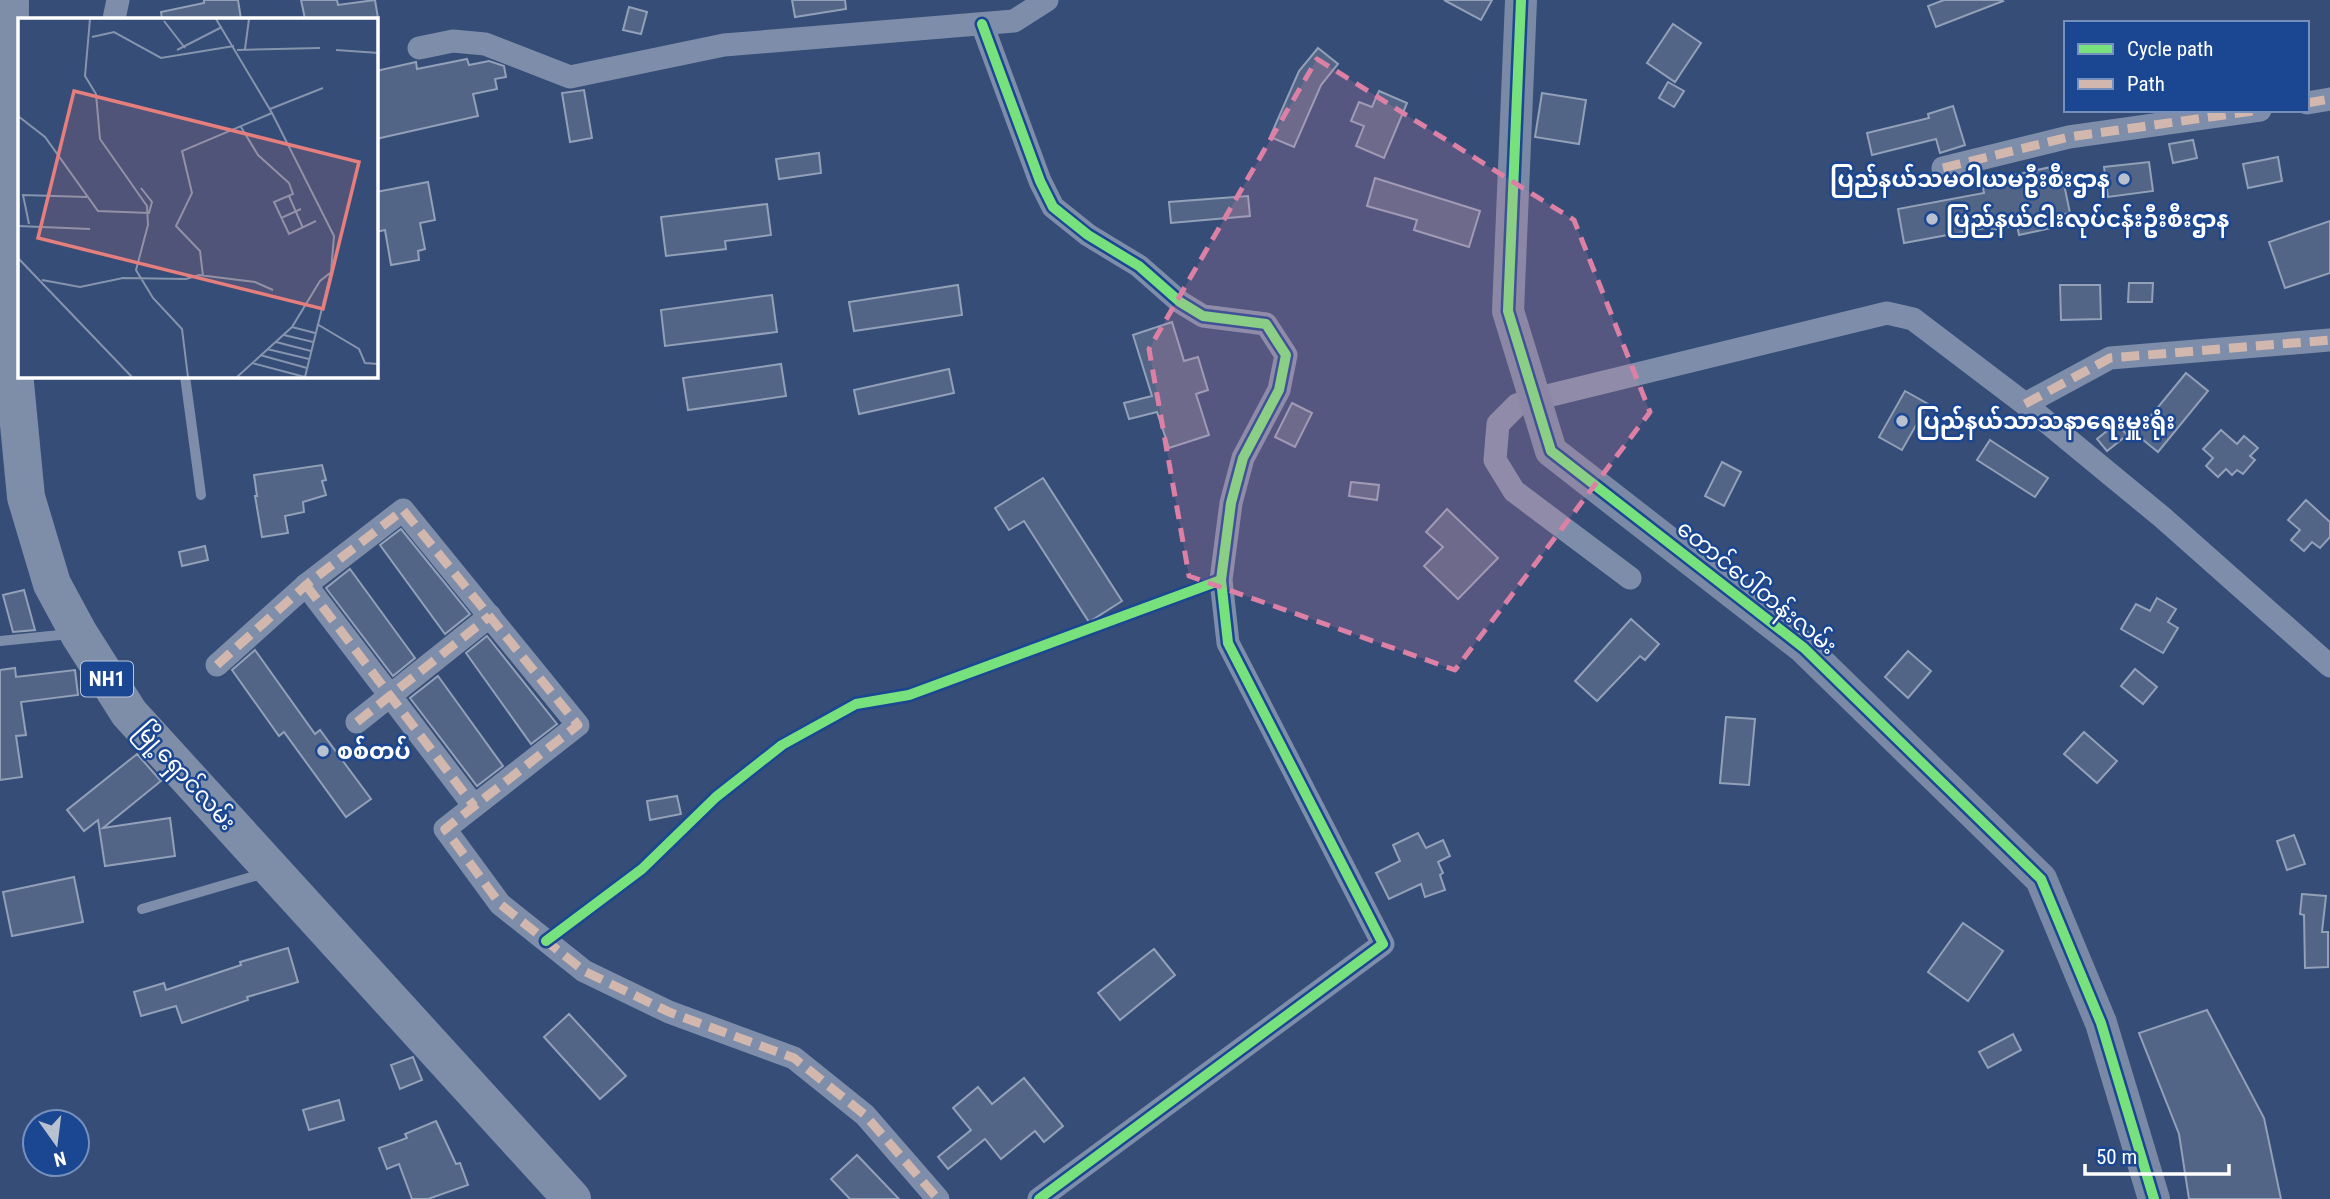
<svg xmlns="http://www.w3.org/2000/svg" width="2330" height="1199" font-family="'Roboto Condensed','Noto Sans Myanmar',sans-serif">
<rect width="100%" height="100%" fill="#354d77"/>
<g fill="#526586" stroke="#92a0b8" stroke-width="2">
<polygon points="204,0 238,0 241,19 162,19 161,12 204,3"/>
<polygon points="301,0 337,0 338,5 375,0 378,18 305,19"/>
<polygon points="792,0 845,0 846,9 795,17"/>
<polygon points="1444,0 1492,0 1481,20"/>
<polygon points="1944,0 2002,0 2003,1 1936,27 1928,6"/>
<polygon points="629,7 647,12 641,34 623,30"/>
<polygon points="1673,24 1701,43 1675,82 1647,63"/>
<polygon points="1318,48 1338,64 1321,85 1294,147 1270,137 1299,71"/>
<polygon points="467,59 469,65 489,61 504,66 506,77 495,79 497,89 473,94 478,116 376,139 376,71 416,62 417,69"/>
<polygon points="1668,82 1684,91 1674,107 1659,98"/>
<polygon points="584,90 592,138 570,142 562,93"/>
<polygon points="1379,91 1407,103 1384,158 1356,146 1364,126 1351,121 1359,102 1372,107"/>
<polygon points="1542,93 1586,100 1579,144 1535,137"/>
<polygon points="1953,106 1965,145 1940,153 1936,139 1872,155 1867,133 1929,118 1928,114"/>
<polygon points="2193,140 2197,158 2173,163 2169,144"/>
<polygon points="819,153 821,173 779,179 776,159"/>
<polygon points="2278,157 2282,181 2248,188 2243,164"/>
<polygon points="2149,162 2153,191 2108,197 2104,167"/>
<polygon points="2060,165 2070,213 2049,218 2051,228 2019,235 2017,225 1992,230 1991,227 1904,243 1898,209 1984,193 1982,182"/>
<polygon points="1375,178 1480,211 1469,247 1414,230 1417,220 1367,206"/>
<polygon points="428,182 435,220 420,223 425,249 418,251 419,260 391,265 385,230 376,232 376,192"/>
<polygon points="1248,196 1250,216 1171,223 1169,202"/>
<polygon points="767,204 771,235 725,241 726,249 666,256 661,217"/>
<polygon points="2330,221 2330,273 2285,288 2269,242"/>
<polygon points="2129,283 2153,283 2152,302 2128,302"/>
<polygon points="958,285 962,315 854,331 849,302"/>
<polygon points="2060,285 2100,285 2101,319 2061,320"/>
<polygon points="772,295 777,332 665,346 661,310"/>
<polygon points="1172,322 1184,361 1198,357 1208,390 1196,394 1209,435 1169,448 1157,412 1129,419 1124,403 1152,396 1133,335"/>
<polygon points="781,364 786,396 688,410 683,378"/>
<polygon points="949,369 954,393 859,414 854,390"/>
<polygon points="2186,373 2208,391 2158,452 2136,434"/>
<polygon points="1905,391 1928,404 1902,450 1879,437"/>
<polygon points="1292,403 1312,413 1295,447 1275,437"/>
<polygon points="2117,423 2127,435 2107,451 2097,439"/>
<polygon points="2221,430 2237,444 2244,436 2258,448 2250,456 2255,460 2243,474 2237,470 2232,475 2226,469 2218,477 2206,466 2213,458 2203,449"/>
<polygon points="1990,440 2048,478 2035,497 1977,460"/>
<polygon points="1722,462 1741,472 1724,506 1705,496"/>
<polygon points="322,465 326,480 322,481 326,495 303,502 304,512 285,516 288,533 262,537 255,496 257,496 254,475"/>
<polygon points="1043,478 1122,601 1089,622 1024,521 1009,530 995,508"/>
<polygon points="1351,482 1379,485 1377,500 1349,496"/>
<polygon points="2306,500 2330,522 2330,537 2320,548 2312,542 2304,551 2291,540 2300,530 2288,520"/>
<polygon points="1447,509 1498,558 1458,599 1424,566 1443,547 1426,532"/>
<polygon points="401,529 470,614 445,634 380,545"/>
<polygon points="205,546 208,560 182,566 179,552"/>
<polygon points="350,569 415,658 393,676 326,588"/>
<polygon points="24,590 35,630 13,632 3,595"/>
<polygon points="2157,598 2176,609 2168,622 2178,628 2163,653 2121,629 2136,604 2150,611"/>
<polygon points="1631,619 1659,644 1645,660 1640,656 1597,701 1575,681"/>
<polygon points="487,636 557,724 531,744 466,653"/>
<polygon points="255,650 315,734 320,730 371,799 346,817 284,732 279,736 232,670"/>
<polygon points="1908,651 1931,671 1908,698 1885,677"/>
<polygon points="15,668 16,677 75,670 78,695 21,702 26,735 16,736 22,777 0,780 0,670"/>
<polygon points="2135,669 2157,687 2143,704 2121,686"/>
<polygon points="438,676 503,766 477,786 410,698"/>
<polygon points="1726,717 1755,719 1749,785 1720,783"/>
<polygon points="2084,732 2117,761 2097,783 2064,754"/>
<polygon points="137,754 161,781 103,828 170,818 175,856 105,866 98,820 84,831 67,810"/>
<polygon points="677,796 681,814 650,820 647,801"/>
<polygon points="1418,833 1426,848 1443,840 1450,856 1438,862 1443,873 1440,875 1445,890 1425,897 1421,884 1389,899 1376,873 1400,861 1393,845"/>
<polygon points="2294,835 2305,864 2287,870 2277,841"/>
<polygon points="74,877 83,922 12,936 3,892"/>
<polygon points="2302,894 2326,896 2322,932 2328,932 2328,967 2305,968 2304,915 2300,914"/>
<polygon points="1963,923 2003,951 1968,1001 1928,972"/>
<polygon points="288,948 298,982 247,997 248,1000 182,1023 176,1006 141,1016 134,992 164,983 166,990 241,965 240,962"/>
<polygon points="1154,949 1175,975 1120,1020 1098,993"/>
<polygon points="2207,1010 2264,1118 2281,1199 2189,1199 2179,1134 2139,1033"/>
<polygon points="569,1014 626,1076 600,1099 544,1037"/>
<polygon points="2013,1034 2021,1050 1988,1068 1979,1052"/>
<polygon points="413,1057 422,1080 400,1089 391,1065"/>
<polygon points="1024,1078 1063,1126 1044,1142 1035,1131 1001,1159 985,1139 948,1169 938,1157 971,1130 953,1108 978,1087 992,1104"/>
<polygon points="339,1100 344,1120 309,1130 303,1110"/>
<polygon points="436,1121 456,1164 460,1163 468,1185 428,1199 412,1199 399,1164 387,1169 379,1148 407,1138 405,1134"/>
<polygon points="857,1155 899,1199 850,1199 831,1179"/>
</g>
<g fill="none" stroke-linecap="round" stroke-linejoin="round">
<g stroke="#7e8eaa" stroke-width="10">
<polyline points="185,376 201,495"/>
<polyline points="0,641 70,634"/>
<polyline points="142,909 265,873"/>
</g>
<g stroke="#7e8eaa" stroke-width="23">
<polyline points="114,19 118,0"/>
<polyline points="982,24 1040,181 1053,207 1088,235 1139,266 1180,302 1203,316 1266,324 1286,355 1279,390 1243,458 1231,503 1221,580 1228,643 1383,944 1039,1199"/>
<polyline points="419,48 453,41 485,44 570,77 724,45 1014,21 1047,0"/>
<polyline points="2307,103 2330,99"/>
<polyline points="1943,168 2069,137 2260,110"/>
<polyline points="2025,404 2110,358 2330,340"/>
<polyline points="1630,578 1514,491 1495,460 1498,424 1517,405 1535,399 1887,313 1913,319 2025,404 2162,517 2330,666"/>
<polyline points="306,585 474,806"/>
<polyline points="217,665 306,585 403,510 578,725 445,829 500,904 584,971 669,1012 794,1058 865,1115 938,1199"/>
<polyline points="357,722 490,616"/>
</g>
<polyline stroke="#7989a6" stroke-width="32" points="1521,0 1508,311 1551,451 1804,648 2041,879 2101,1023 2154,1199"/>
<polyline stroke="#7e8ea9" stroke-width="38" points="10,0 7,300 26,497 52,584 79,634 129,713 572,1199"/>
<g stroke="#d1b7ad" stroke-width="9" stroke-dasharray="18 9" stroke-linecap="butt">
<polyline points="2307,103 2330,99"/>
<polyline points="1943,168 2069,137 2260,110"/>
<polyline points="2025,404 2110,358 2330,340"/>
<polyline points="306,585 474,806"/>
<polyline points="217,665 306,585 403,510 578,725 445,829 500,904 584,971 669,1012 794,1058 865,1115 938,1199"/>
<polyline points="357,722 490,616"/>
</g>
<g stroke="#1a4692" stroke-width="15">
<g id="cycleway">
<polyline points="1521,0 1508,311 1551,451 1804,648 2041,879 2101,1023 2154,1199"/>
<polyline points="982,24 1040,181 1053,207 1088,235 1139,266 1180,302 1203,316 1266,324 1286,355 1279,390 1243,458 1231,503 1221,580 1228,643 1383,944 1039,1199"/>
<polyline points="546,941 642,869 716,797 782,745 856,704 909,695 1221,580"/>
</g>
</g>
<use href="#cycleway" stroke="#77e17e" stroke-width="10"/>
</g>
<path fill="#dd80a5" fill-opacity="0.2" stroke="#dd80a5" stroke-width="5" stroke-dasharray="14 9" stroke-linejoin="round" d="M 1317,59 L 1574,220 L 1650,412 L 1455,670 L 1189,576 L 1149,349 Z"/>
<g fill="#b8c1cf" stroke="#1a4692" stroke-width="2.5">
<circle cx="2124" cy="179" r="7"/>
<circle cx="1932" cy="219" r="7"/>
<circle cx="1902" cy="421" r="7"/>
<circle cx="323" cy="751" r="7"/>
</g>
<g text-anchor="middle" stroke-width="5" stroke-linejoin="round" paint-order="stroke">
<rect fill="#1a4692" stroke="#bac8de" stroke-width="2" x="81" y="661.5" width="52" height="35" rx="5"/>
<g font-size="21" font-weight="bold" fill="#fff">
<text x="107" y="686">NH1</text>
</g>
<g font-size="23" font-weight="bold" fill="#fff" stroke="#1a4692" text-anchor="start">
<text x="2110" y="187" text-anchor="end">ပြည်နယ်သမဝါယမဦးစီးဌာန</text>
<text x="1946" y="227">ပြည်နယ်ငါးလုပ်ငန်းဦးစီးဌာန</text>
<text x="1916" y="429">ပြည်နယ်သာသနာရေးမှူးရုံး</text>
<text x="337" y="759">စစ်တပ်</text>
</g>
<g font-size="23" fill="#fff" stroke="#1a4692">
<text transform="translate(1757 587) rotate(39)" y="8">တောင်ပေါ်တန်းလမ်း</text>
<text transform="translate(186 776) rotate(48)" y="8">မြို့ရှောင်လမ်း</text>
</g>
</g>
<g transform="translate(18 18)">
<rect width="360" height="360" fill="#354d77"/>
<path fill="none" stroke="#8694ad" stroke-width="2" d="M 72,1 L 67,58 L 78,76 L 82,121 L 129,188 L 130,207 L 118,252 L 135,280 L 164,311 L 170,359M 198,1 L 254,95 L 316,218 L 313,254 L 287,359M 146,3 L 167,30M 74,19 L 96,14 L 143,40 L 216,28M 227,31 L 231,1M 159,32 L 204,9M 219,32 L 302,30M 318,32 L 361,35M 252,91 L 305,70M 0,98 L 27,119 L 80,193 L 131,195 L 134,184 L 123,170M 223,109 L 240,137 L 271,165 L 275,176 L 256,184 L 271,216 L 298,203M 271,178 L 285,210M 263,200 L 283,191M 11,206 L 5,177 L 69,179M 0,208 L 72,211M 0,240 L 114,359M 185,258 L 182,233 L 158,208 L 174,175 L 164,133 L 254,95M 24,262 L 62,269 L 105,260 L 168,261 L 181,257 L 237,264 L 255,272M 299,306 L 341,331 L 347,345 L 361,346M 274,309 L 297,315M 266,317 L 295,324M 258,324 L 293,333M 249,331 L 291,341M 242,337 L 289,350M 234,345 L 287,359M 219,359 L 274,309 L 302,263 L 312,255"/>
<path fill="#e67e7e" fill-opacity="0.15" stroke="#e67e7e" stroke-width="3.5" d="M 56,73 L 341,144 L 305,291 L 20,220 Z"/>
<rect width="360" height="360" fill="none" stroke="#fff" stroke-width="3.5"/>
</g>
<rect x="2064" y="21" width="245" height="91" fill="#1a4692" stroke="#7690be" stroke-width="2"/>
<rect x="2078" y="44" width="35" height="10" fill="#77e17e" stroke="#7690be" stroke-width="2"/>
<text x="2127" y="56" font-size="21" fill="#ffffff">Cycle path</text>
<rect x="2078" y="79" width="35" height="10" fill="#d1b7ad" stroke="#7690be" stroke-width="2"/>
<text x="2127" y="91" font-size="21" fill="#ffffff">Path</text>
<g transform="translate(56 1143) rotate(166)"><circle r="33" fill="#1a4692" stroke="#7690be" stroke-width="2"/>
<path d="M0-5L12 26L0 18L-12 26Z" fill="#b8c1cf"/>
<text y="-10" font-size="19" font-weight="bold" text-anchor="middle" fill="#ffffff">N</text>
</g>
<path d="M2085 1164v10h144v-10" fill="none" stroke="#ffffff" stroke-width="3.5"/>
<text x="2096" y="1164" font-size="21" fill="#ffffff" stroke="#1a4692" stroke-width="5" paint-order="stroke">50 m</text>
</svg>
